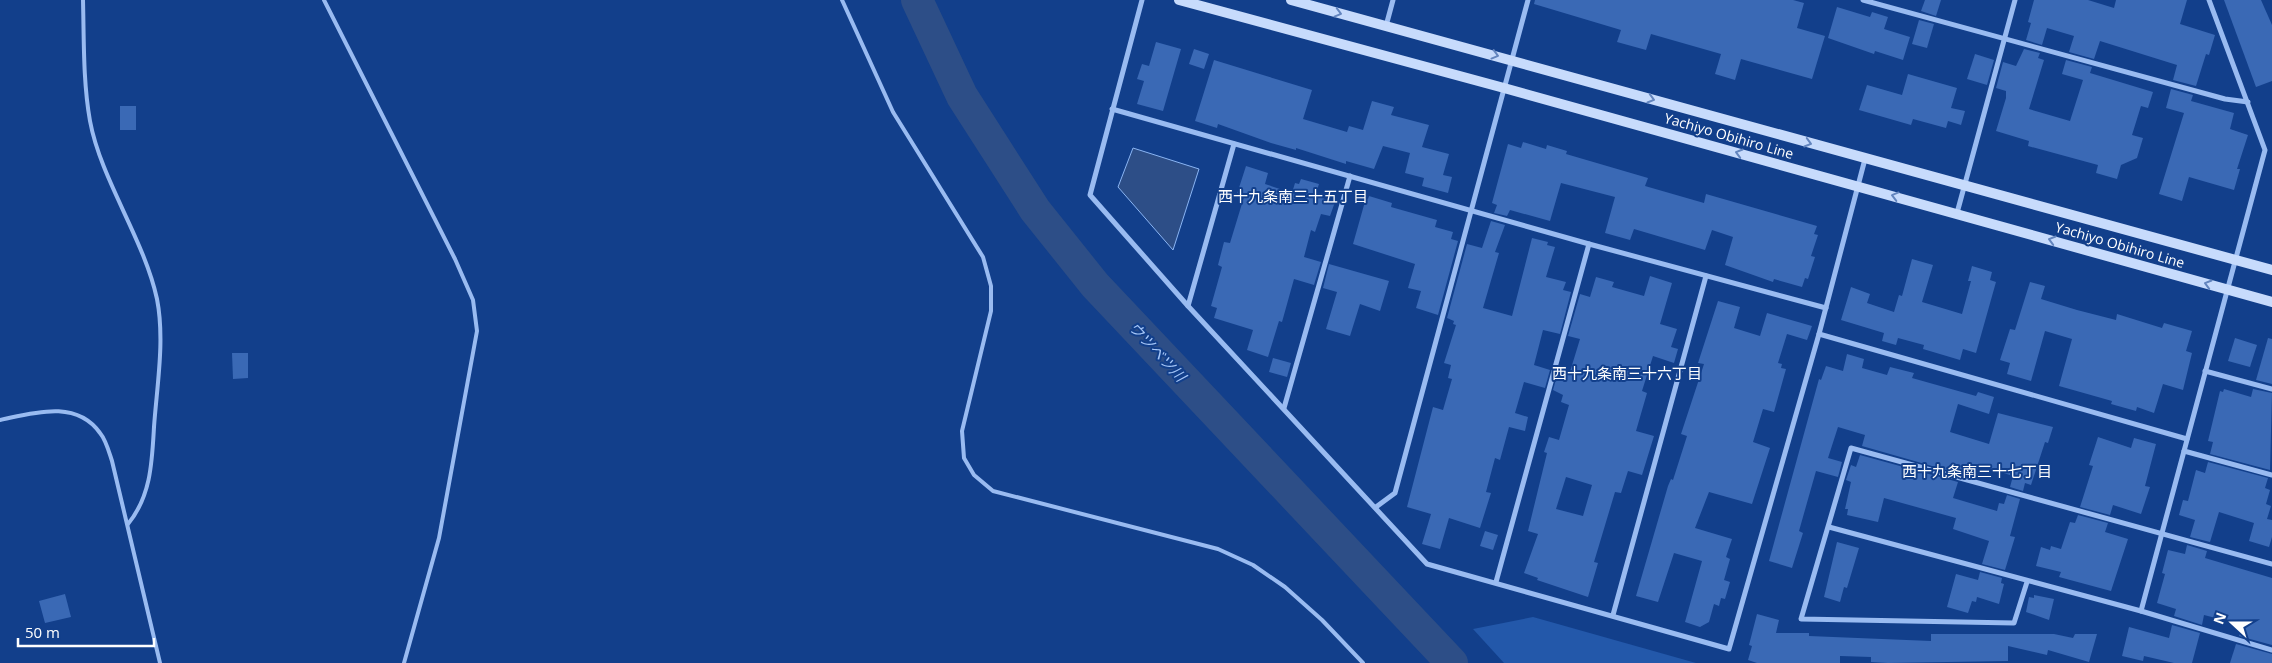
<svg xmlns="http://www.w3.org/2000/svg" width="2272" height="663" font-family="'Open Sans','Noto Sans JP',sans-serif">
<rect width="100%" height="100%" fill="#123f8b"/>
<polygon fill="#2358aa" points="1533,617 1696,663 1504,663 1473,629"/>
<polygon fill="#2d4e87" stroke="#8ab5f4" points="1133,148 1199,169 1173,250 1118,187"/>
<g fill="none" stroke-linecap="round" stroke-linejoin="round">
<polyline stroke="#2d4e87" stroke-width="32" points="917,0 962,96 1035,210 1095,285 1452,663"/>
</g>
<g fill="#3a69b5" fill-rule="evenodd">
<polygon points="1535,0 1793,0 1804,3 1797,28 1825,36 1812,79 1741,59 1735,80 1715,74 1721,54 1651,34 1646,50 1617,42 1621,30 1534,4"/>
<polygon points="1925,0 1941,0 1936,16 1921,11"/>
<polygon points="2034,0 2088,0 2114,8 2116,0 2187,0 2180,24 2215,35 2209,55 2206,54 2196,86 2173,80 2177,65 2100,41 2094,59 2069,52 2074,36 2047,28 2042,45 2026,40 2031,23 2028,22"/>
<polygon points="2224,0 2261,0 2272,25 2272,81 2256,87"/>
<polygon points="1837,7 1870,17 1872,12 1888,17 1884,29 1910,37 1903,60 1875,51 1874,54 1828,38"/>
<polygon points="1919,20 1934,24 1927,48 1912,44"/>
<polygon points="1156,42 1181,49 1163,111 1137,104 1144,81 1137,79 1142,64 1149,66"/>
<polygon points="1194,49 1209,54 1204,69 1189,64"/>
<polygon points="2024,49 2040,53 2038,58 2044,60 2029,109 2070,121 2083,80 2062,74 2066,60 2092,67 2090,73 2153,92 2148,108 2141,106 2132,135 2143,138 2137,158 2121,165 2117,179 2096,173 2098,165 2028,146 2029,141 1996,131 2006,98 2006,91 1996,88 2003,62 2016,66"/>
<polygon points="1975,54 1994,60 1987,85 1967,79"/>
<polygon points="1214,60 1312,90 1303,119 1347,132 1349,126 1363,130 1372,101 1394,107 1391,115 1429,125 1422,147 1449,154 1443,175 1452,177 1448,193 1422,186 1424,178 1405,173 1410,153 1383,146 1374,169 1346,161 1346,164 1296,148 1296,150 1271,143 1218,124 1217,128 1195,121"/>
<polygon points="1908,74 1957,88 1951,108 1965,111 1961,125 1948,121 1946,128 1913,119 1911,125 1859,110 1867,85 1902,95"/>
<polygon points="2171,89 2193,95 2191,101 2234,113 2230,129 2248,135 2237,169 2240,169 2234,190 2189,177 2182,201 2159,194 2184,113 2166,108"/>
<rect x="120" y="106" width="16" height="24"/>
<polygon points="1523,142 1546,149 1547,145 1567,151 1566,154 1648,178 1645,186 1704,203 1706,194 1817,226 1814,234 1818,235 1811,256 1815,257 1808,279 1805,278 1802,287 1774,279 1773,282 1725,265 1733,237 1712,230 1705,250 1634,229 1630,240 1605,233 1615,197 1561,183 1550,221 1510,210 1507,216 1494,213 1497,205 1492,203 1508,144 1521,148"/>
<polygon points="1246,166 1268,173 1265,184 1292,193 1295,183 1299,184 1301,179 1319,184 1315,196 1335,202 1330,216 1321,214 1315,232 1311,230 1304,257 1321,262 1314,285 1294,279 1282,322 1279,321 1268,357 1247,350 1253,330 1214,318 1217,308 1211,306 1222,267 1218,265 1224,242 1230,243 1244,197 1237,194"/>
<polygon points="1369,196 1392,203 1391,207 1437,220 1435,227 1453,232 1451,239 1458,241 1438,315 1416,308 1421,291 1408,288 1415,264 1353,244 1366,198 1368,199"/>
<polygon points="1491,221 1505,225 1495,252 1499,253 1483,308 1512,316 1532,238 1548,242 1547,245 1555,247 1546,277 1566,282 1563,290 1571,292 1560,334 1543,330 1534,365 1550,370 1545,388 1524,382 1515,413 1528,417 1525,431 1509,427 1500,460 1495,458 1486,492 1491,493 1480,528 1449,518 1440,549 1422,544 1431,514 1407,507 1433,407 1443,410 1452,379 1448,378 1451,365 1444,363 1456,325 1453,324 1454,321 1447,318 1467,244 1482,248"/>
<polygon points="1912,259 1933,265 1922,302 1962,314 1971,281 1968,281 1972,266 1992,272 1990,280 1996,282 1976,353 1963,349 1960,360 1923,349 1924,345 1898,338 1896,345 1882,341 1884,333 1841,320 1851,287 1870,294 1867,303 1894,312 1899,295 1902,296"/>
<polygon points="1329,264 1389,281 1380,311 1360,304 1350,336 1326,329 1337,292 1323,288"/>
<path d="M 1650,276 L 1672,283 L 1660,324 L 1677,329 L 1671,347 L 1678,349 L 1674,363 L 1653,356 L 1642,391 L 1647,393 L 1636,431 L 1654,436 L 1642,475 L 1628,471 L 1621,493 L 1615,492 L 1594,562 L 1598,563 L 1588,597 L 1537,580 L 1538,578 L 1524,573 L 1538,534 L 1528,531 L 1547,453 L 1544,452 L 1549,437 L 1559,440 L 1569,405 L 1561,402 L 1563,395 L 1553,390 L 1558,372 L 1569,375 L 1580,339 L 1568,336 L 1580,294 L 1590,297 L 1596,277 L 1614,282 L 1612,287 L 1644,296 ZM 1566,477 L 1592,485 L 1583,516 L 1556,509 Z"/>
<polygon points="2030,282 2045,286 2041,299 2077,310 2116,320 2117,314 2162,328 2164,323 2192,331 2186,351 2192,353 2183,390 2163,384 2154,413 2137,407 2136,411 2111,404 2112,401 2059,386 2072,339 2045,331 2031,381 2007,374 2010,363 2000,360 2010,329 2015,330"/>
<polygon points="1718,301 1740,307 1734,328 1760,336 1767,313 1812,326 1807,340 1787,334 1778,363 1782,364 1781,368 1786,369 1774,412 1763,409 1753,442 1770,448 1752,504 1709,492 1695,528 1732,539 1726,557 1730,559 1724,580 1730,582 1725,599 1721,598 1719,606 1714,604 1709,622 1700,627 1685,622 1702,561 1674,553 1658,602 1636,596 1668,486 1671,479 1673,480 1687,436 1681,434 1704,364 1698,363"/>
<polygon points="2235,338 2257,345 2250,367 2228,361"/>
<polygon points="2268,338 2272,339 2272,384 2256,380"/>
<polygon points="232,353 248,353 248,378 233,379"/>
<polygon points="1847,354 1864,359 1862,368 1887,375 1890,367 1914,373 1912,378 1976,396 1978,392 1994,397 1989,414 1958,404 1950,432 1989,444 1998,413 2053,427 2048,443 2045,442 2031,485 2025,483 2023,491 2010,487 2013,476 1979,465 1977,470 1963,466 1960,474 1862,446 1865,435 1838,427 1828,458 1842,462 1838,477 1816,471 1799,531 1803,533 1792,568 1769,561 1819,379 1821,380 1826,366 1843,371"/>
<polygon points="1273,358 1291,363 1287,377 1269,372"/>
<polygon points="2224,389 2251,397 2253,389 2272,393 2270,470 2210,454 2213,442 2208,441 2220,391 2223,392"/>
<polygon points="2098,437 2131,448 2134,438 2156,444 2145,486 2150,487 2141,514 2113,505 2110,515 2080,507 2093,466 2089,465"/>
<polygon points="1860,455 1958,482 1953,498 1997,511 1999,503 2004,504 2007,495 2020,499 2010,536 2015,537 2005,570 1982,564 1989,541 1953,529 1956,518 1884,498 1878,522 1847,515 1848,509 1845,509 1851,482 1846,480 1851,465 1856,467"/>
<polygon points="2208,462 2268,478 2265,488 2270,490 2266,504 2271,506 2267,519 2272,520 2272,537 2269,547 2249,541 2254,523 2219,512 2210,542 2190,537 2195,520 2179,515 2183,500 2188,501 2196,470 2205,473"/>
<polygon points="2078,515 2108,523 2105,532 2128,539 2111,591 2059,577 2061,572 2036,566 2041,547 2050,550 2051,546 2061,549 2070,522 2075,523"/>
<polygon points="1485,531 1498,535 1493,550 1480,546"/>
<polygon points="1837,542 1859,548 1847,588 1844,587 1840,602 1824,597"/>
<polygon points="2187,545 2207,551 2205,558 2272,578 2272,645 2239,636 2243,625 2204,615 2202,625 2174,616 2176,609 2157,603 2165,574 2162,573 2168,550 2185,554"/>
<polygon points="1980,572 2002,578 2001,583 2004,584 1999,604 1977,597 1976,602 1972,601 1968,613 1947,607 1956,574 1978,580"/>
<polygon points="65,594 71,617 45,623 39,601"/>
<polygon points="2034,595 2054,599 2049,620 2026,612 2029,597 2034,598"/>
<polygon points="1757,614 1779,620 1776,633 1809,633 1809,636 1931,641 1931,634 2054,634 2073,638 2075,634 2097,634 2089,662 2048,650 2047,655 2008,646 2008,661 1888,663 1871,662 1871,657 1840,656 1840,663 1757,663 1748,660 1752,646 1749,645"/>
<polygon points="2172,625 2200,633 2192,663 2174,663 2144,656 2143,661 2122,656 2129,627 2169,638"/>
<polygon points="2236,644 2272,654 2272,663 2230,663"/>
</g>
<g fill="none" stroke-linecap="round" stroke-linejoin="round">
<g stroke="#99bbf1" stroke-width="4">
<path d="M 83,0 C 84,40 83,82 90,121 C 101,180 144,239 157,299 C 165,340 157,385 154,427 C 152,462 151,496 128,524"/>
<polyline points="324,0 455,259 473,300 477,331 439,538 404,663"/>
<polyline points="842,0 893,112 983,257 991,286 991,311 962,431 964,458 974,475 993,491 1218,549 1253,565 1285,587 1322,620 1363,663"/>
<path d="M 0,420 C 33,413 76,399 100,433 C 106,440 109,452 112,461 L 160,663"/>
</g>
<g stroke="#99bbf1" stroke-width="5">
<polyline points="1142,0 1090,195 1188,306 1427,564 1729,649 1819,334 1865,159"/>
<polyline points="1863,0 2225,99 2248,102"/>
<polyline points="1386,26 1393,0"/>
<polyline points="1112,109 1589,244 1826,308"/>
<polyline points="1957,213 2015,0"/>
<polyline points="1188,306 1234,144"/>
<polyline points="1819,334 2187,439"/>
<polyline points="2205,371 2272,389"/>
<polyline points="1284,408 1350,176"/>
<polyline points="2184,451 2272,475"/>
<polyline points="1376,507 1395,493 1528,0"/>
<polyline points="1829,527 2141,611 2272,650"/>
<polyline points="1496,582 1589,244"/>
<polyline points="2027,582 2014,623 1801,619 1851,448 2272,564"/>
<polyline points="2141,611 2265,150 2209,0"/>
<polyline points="1613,615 1706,276"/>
</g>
<g stroke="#c7dbfc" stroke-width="10">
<polyline points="1179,0 1504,88 2272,302"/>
<polyline points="1291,0 2272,270"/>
</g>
</g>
<defs><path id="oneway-chevron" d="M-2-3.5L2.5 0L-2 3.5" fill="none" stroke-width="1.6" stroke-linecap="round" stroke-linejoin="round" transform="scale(1.25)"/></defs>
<g stroke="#6385be">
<use href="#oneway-chevron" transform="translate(1338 13) rotate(15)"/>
<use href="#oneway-chevron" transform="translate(1495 55) rotate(15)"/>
<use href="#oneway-chevron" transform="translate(1651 99) rotate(16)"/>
<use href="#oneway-chevron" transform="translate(1808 143) rotate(16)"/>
<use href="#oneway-chevron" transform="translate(1739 153) rotate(-164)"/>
<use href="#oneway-chevron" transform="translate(1895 196) rotate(-165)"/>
<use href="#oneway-chevron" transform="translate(2052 240) rotate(-164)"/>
<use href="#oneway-chevron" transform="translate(2208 284) rotate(-164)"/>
</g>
<g text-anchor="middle" stroke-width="4" stroke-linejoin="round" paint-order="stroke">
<g font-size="14" fill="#fff" stroke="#123f8b">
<text transform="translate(1729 136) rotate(16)" y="5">Yachiyo Obihiro Line</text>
<text transform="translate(2120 245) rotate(16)" y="5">Yachiyo Obihiro Line</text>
</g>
<g font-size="15" fill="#fff" stroke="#123f8b">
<text x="1293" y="202">西十九条南三十五丁目</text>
<text x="1627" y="379">西十九条南三十六丁目</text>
<text x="1977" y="477">西十九条南三十七丁目</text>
</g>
<g font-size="15" font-style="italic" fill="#a5c6f8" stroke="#123f8b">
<text transform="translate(1157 352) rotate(47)" y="5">ウツベツ川</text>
</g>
</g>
<g transform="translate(2232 623) rotate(291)" stroke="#123f8b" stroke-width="4" paint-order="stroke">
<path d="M0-4L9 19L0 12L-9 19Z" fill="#ffffff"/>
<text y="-8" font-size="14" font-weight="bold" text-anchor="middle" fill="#ffffff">N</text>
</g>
<path d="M18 638v8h136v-8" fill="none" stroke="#ffffff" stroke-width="2.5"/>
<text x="25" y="638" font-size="15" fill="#ffffff" stroke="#123f8b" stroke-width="4" paint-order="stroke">50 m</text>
</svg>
